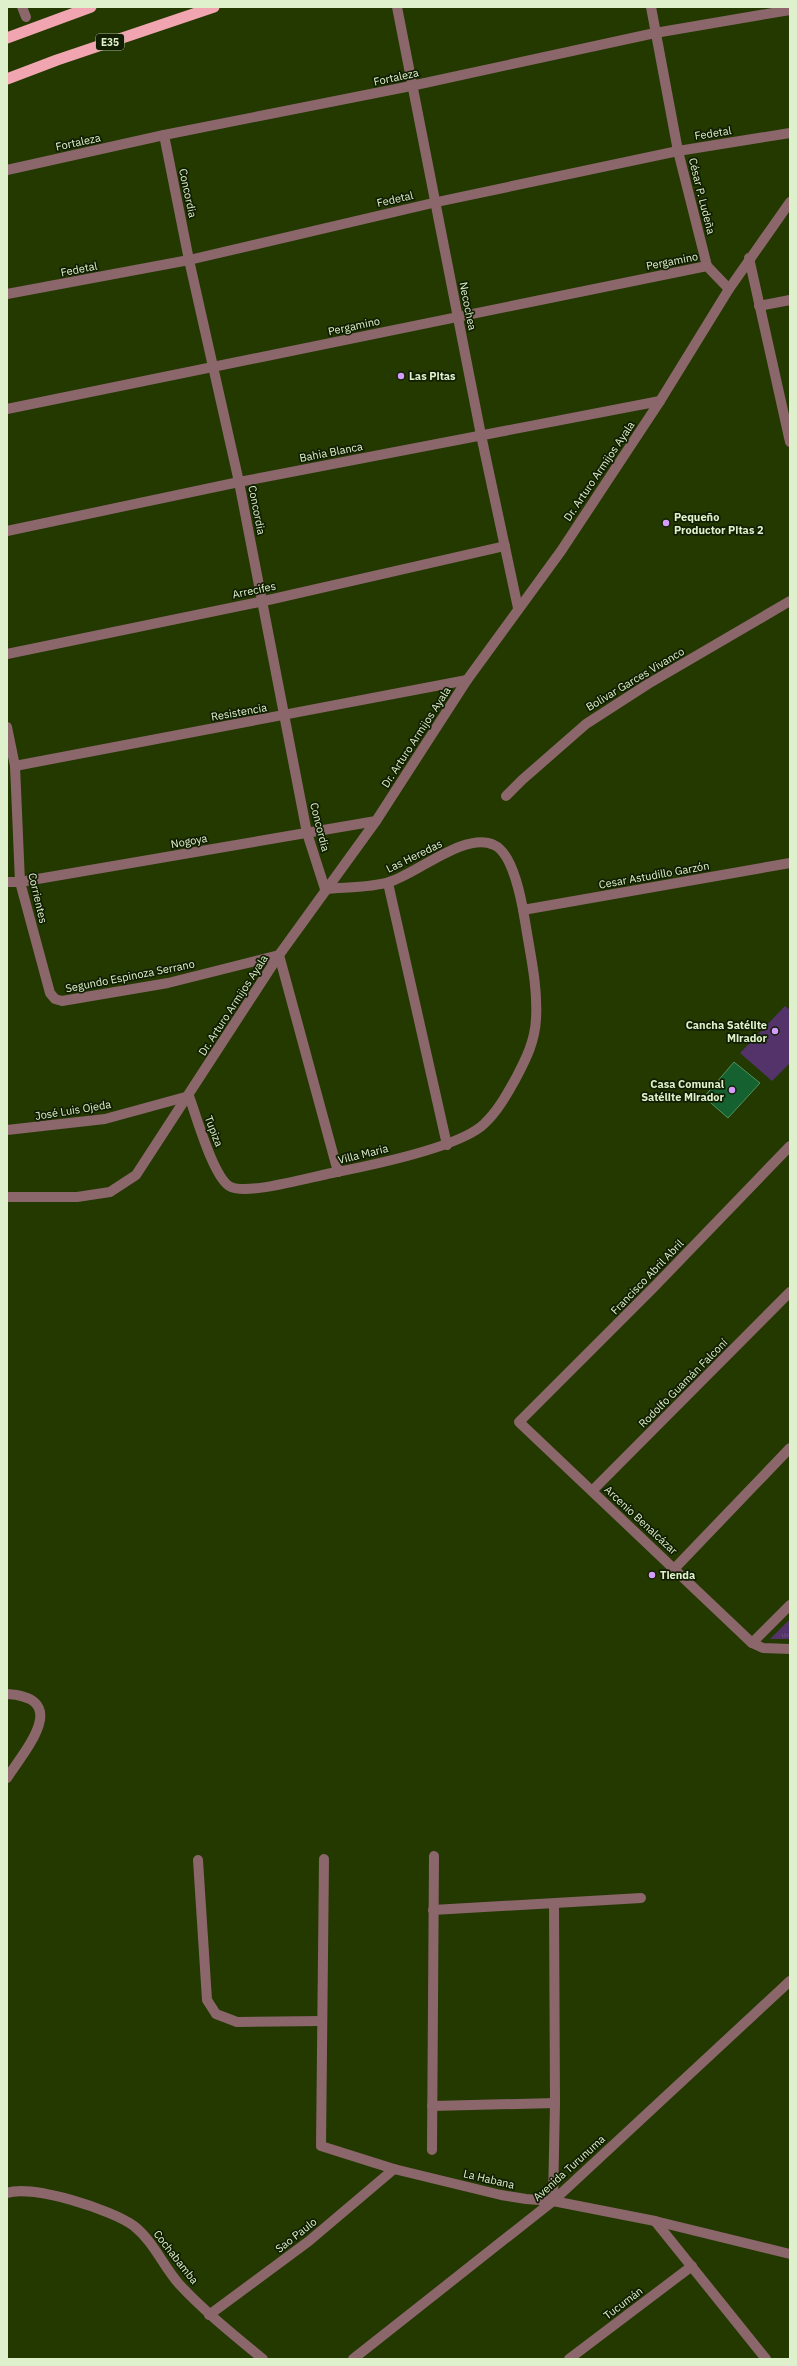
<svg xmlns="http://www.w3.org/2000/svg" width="797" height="2366" font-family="'IBM Plex Sans',sans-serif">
<defs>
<pattern id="park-tufts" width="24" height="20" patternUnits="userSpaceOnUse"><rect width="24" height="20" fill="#533369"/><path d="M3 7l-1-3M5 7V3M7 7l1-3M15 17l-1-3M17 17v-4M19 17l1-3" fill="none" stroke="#6b517d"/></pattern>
</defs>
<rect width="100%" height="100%" fill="#233900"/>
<polygon fill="url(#park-tufts)" points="790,1619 790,1639 770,1639"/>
<polygon fill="#533369" points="785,1006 790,1010 790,1063 772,1081 740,1053"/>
<polygon fill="#15612f" stroke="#4e935f" points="734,1062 760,1083 728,1118 704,1097"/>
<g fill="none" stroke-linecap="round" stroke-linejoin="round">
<g stroke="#8b666b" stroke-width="10">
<polyline points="22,7 26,17"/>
<polyline points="397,7 481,435 518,608"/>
<polyline points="651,7 678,151 707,266 729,289"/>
<polyline points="7,170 164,135 411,86 655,33 790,10"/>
<polyline points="749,258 790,442"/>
<polyline points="7,294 189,260 437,202 678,151 790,133"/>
<polyline points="759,306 790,300"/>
<polyline points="7,409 707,266"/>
<polyline points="7,531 239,482 660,401"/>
<polyline points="7,654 264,601 505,546"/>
<polyline points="7,727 15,766 20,882 50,993 55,999 62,1001 168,983 279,955 338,1172"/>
<polyline points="15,766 467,680"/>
<polyline points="506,796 522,780 586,724 648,684 790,601"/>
<polyline points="7,882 20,882 376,821"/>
<polyline points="388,883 447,1145"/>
<polyline points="523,910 790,863"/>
<path d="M 7,1130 L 105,1119 L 189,1096 C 196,1115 214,1180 231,1187 C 249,1195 311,1177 332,1173 C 368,1166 459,1148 484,1124 C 498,1111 507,1094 516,1078 C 526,1059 535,1041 536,1019 C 538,986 530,953 525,921 C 522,902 513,853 494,845 C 465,831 417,874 389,882 C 371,888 344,887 325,889 L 307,833 L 239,482 L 189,260 L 164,135"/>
<polyline points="790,1146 654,1287 519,1422 752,1643 763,1648 790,1649"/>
<polyline points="7,1197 77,1197 110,1192 136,1175 279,955 376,821 467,680 561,551 660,401 729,289 790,202"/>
<polyline points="592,1491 790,1292"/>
<polyline points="675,1568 790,1448"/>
<polyline points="752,1643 790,1605"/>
<path d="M 7,1694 C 72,1698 25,1750 7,1778"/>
<polyline points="324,1859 321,2146 394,2169 501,2195 526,2199 553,2201 655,2221 790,2254"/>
<polyline points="198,1860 207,2000 216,2014 237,2022 321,2021"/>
<polyline points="433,1910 641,1898"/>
<polyline points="432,2106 555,2103"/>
<polyline points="432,2150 434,1856"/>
<path d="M 7,2193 C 32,2184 113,2210 134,2226 C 154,2242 163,2266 179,2284 C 205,2312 234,2335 263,2359"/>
<polyline points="553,2201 555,2103 554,1904"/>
<polyline points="655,2221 766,2359"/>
<polyline points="209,2315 309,2241 394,2169"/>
<polyline points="353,2359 553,2201 790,1981"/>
<polyline points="569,2359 692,2266"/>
</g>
<g stroke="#f0a5b0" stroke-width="11">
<polyline points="7,38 91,7"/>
<polyline points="7,79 57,60 214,7"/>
</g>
</g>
<g fill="#d49cfc" stroke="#111e02" stroke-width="1.5">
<circle cx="401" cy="376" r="4"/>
<circle cx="666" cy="523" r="4"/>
<circle cx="775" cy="1031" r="4"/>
<circle cx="732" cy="1090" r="4"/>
<circle cx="652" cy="1575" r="4"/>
</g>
<g text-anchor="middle" stroke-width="3.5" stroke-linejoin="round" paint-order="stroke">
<rect fill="#111e02" stroke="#a0b28f" stroke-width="1" x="96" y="34" width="28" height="16" rx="3"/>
<g font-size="10" font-weight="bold" fill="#def1cc">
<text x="110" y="46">E35</text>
</g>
<g font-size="11" fill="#def1cc" stroke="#111e02">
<text transform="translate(396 77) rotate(-12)" y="4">Fortaleza</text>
<text transform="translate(713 133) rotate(-9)" y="4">Fedetal</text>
<text transform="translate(78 142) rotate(-12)" y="4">Fortaleza</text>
<text transform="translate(188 193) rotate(78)" y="4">Concordia</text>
<text transform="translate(702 196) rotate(76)" y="4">César P. Ludeña</text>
<text transform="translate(395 199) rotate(-13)" y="4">Fedetal</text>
<text transform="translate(672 261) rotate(-11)" y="4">Pergamino</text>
<text transform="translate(79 269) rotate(-11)" y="4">Fedetal</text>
<text transform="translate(468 306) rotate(79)" y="4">Necochea</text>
<text transform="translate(354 326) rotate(-12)" y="4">Pergamino</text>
<text transform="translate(331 452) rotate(-11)" y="4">Bahia Blanca</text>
<text transform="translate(599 471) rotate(-56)" y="4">Dr. Arturo Armijos Ayala</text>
<text transform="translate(257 510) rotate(79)" y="4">Concordia</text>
<text transform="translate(254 590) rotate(-12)" y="4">Arrecifes</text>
<text transform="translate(635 679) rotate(-31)" y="4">Bolivar Garces Vivanco</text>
<text transform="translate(239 712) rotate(-10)" y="4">Resistencia</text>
<text transform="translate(416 737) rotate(-57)" y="4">Dr. Arturo Armijos Ayala</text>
<text transform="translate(320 827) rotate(76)" y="4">Concordia</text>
<text transform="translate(189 841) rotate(-10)" y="4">Nogoya</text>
<text transform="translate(414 856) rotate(-26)" y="4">Las Heredas</text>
<text transform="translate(654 875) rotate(-10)" y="4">Cesar Astudillo Garzón</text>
<text transform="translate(38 898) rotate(77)" y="4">Corrientes</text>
<text transform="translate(130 976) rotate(-11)" y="4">Segundo Espinoza Serrano</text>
<text transform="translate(233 1005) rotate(-57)" y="4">Dr. Arturo Armijos Ayala</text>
<text transform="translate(73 1110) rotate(-9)" y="4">José Luis Ojeda</text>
<text transform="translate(214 1131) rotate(69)" y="4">Tupiza</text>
<text transform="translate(363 1154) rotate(-14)" y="4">Villa Maria</text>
<text transform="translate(647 1277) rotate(-46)" y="4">Francisco Abril Abril</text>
<text transform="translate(683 1383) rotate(-45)" y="4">Rodolfo Guamán Falconí</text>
<text transform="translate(641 1520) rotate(43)" y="4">Arcenio Benalcázar</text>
<text transform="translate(569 2168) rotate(-42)" y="4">Avenida Turunuma</text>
<text transform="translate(489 2179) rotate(13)" y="4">La Habana</text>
<text transform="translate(296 2235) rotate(-38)" y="4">Sao Paulo</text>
<text transform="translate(176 2257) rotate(52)" y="4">Cochabamba</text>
<text transform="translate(623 2303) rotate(-37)" y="4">Tucumán</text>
</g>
<g font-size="11" font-weight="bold" fill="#def1cc" stroke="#111e02" text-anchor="start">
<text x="409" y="380">Las Pitas</text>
<text x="674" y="521">Pequeño<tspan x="674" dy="13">Productor Pitas 2</tspan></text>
<text x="767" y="1029" text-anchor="end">Cancha Satélite<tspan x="767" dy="13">Mirador</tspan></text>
<text x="724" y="1088" text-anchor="end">Casa Comunal<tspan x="724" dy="13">Satélite Mirador</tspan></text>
<text x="660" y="1579">Tienda</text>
</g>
</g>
<rect width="797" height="2366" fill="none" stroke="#def1cc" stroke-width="16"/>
</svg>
